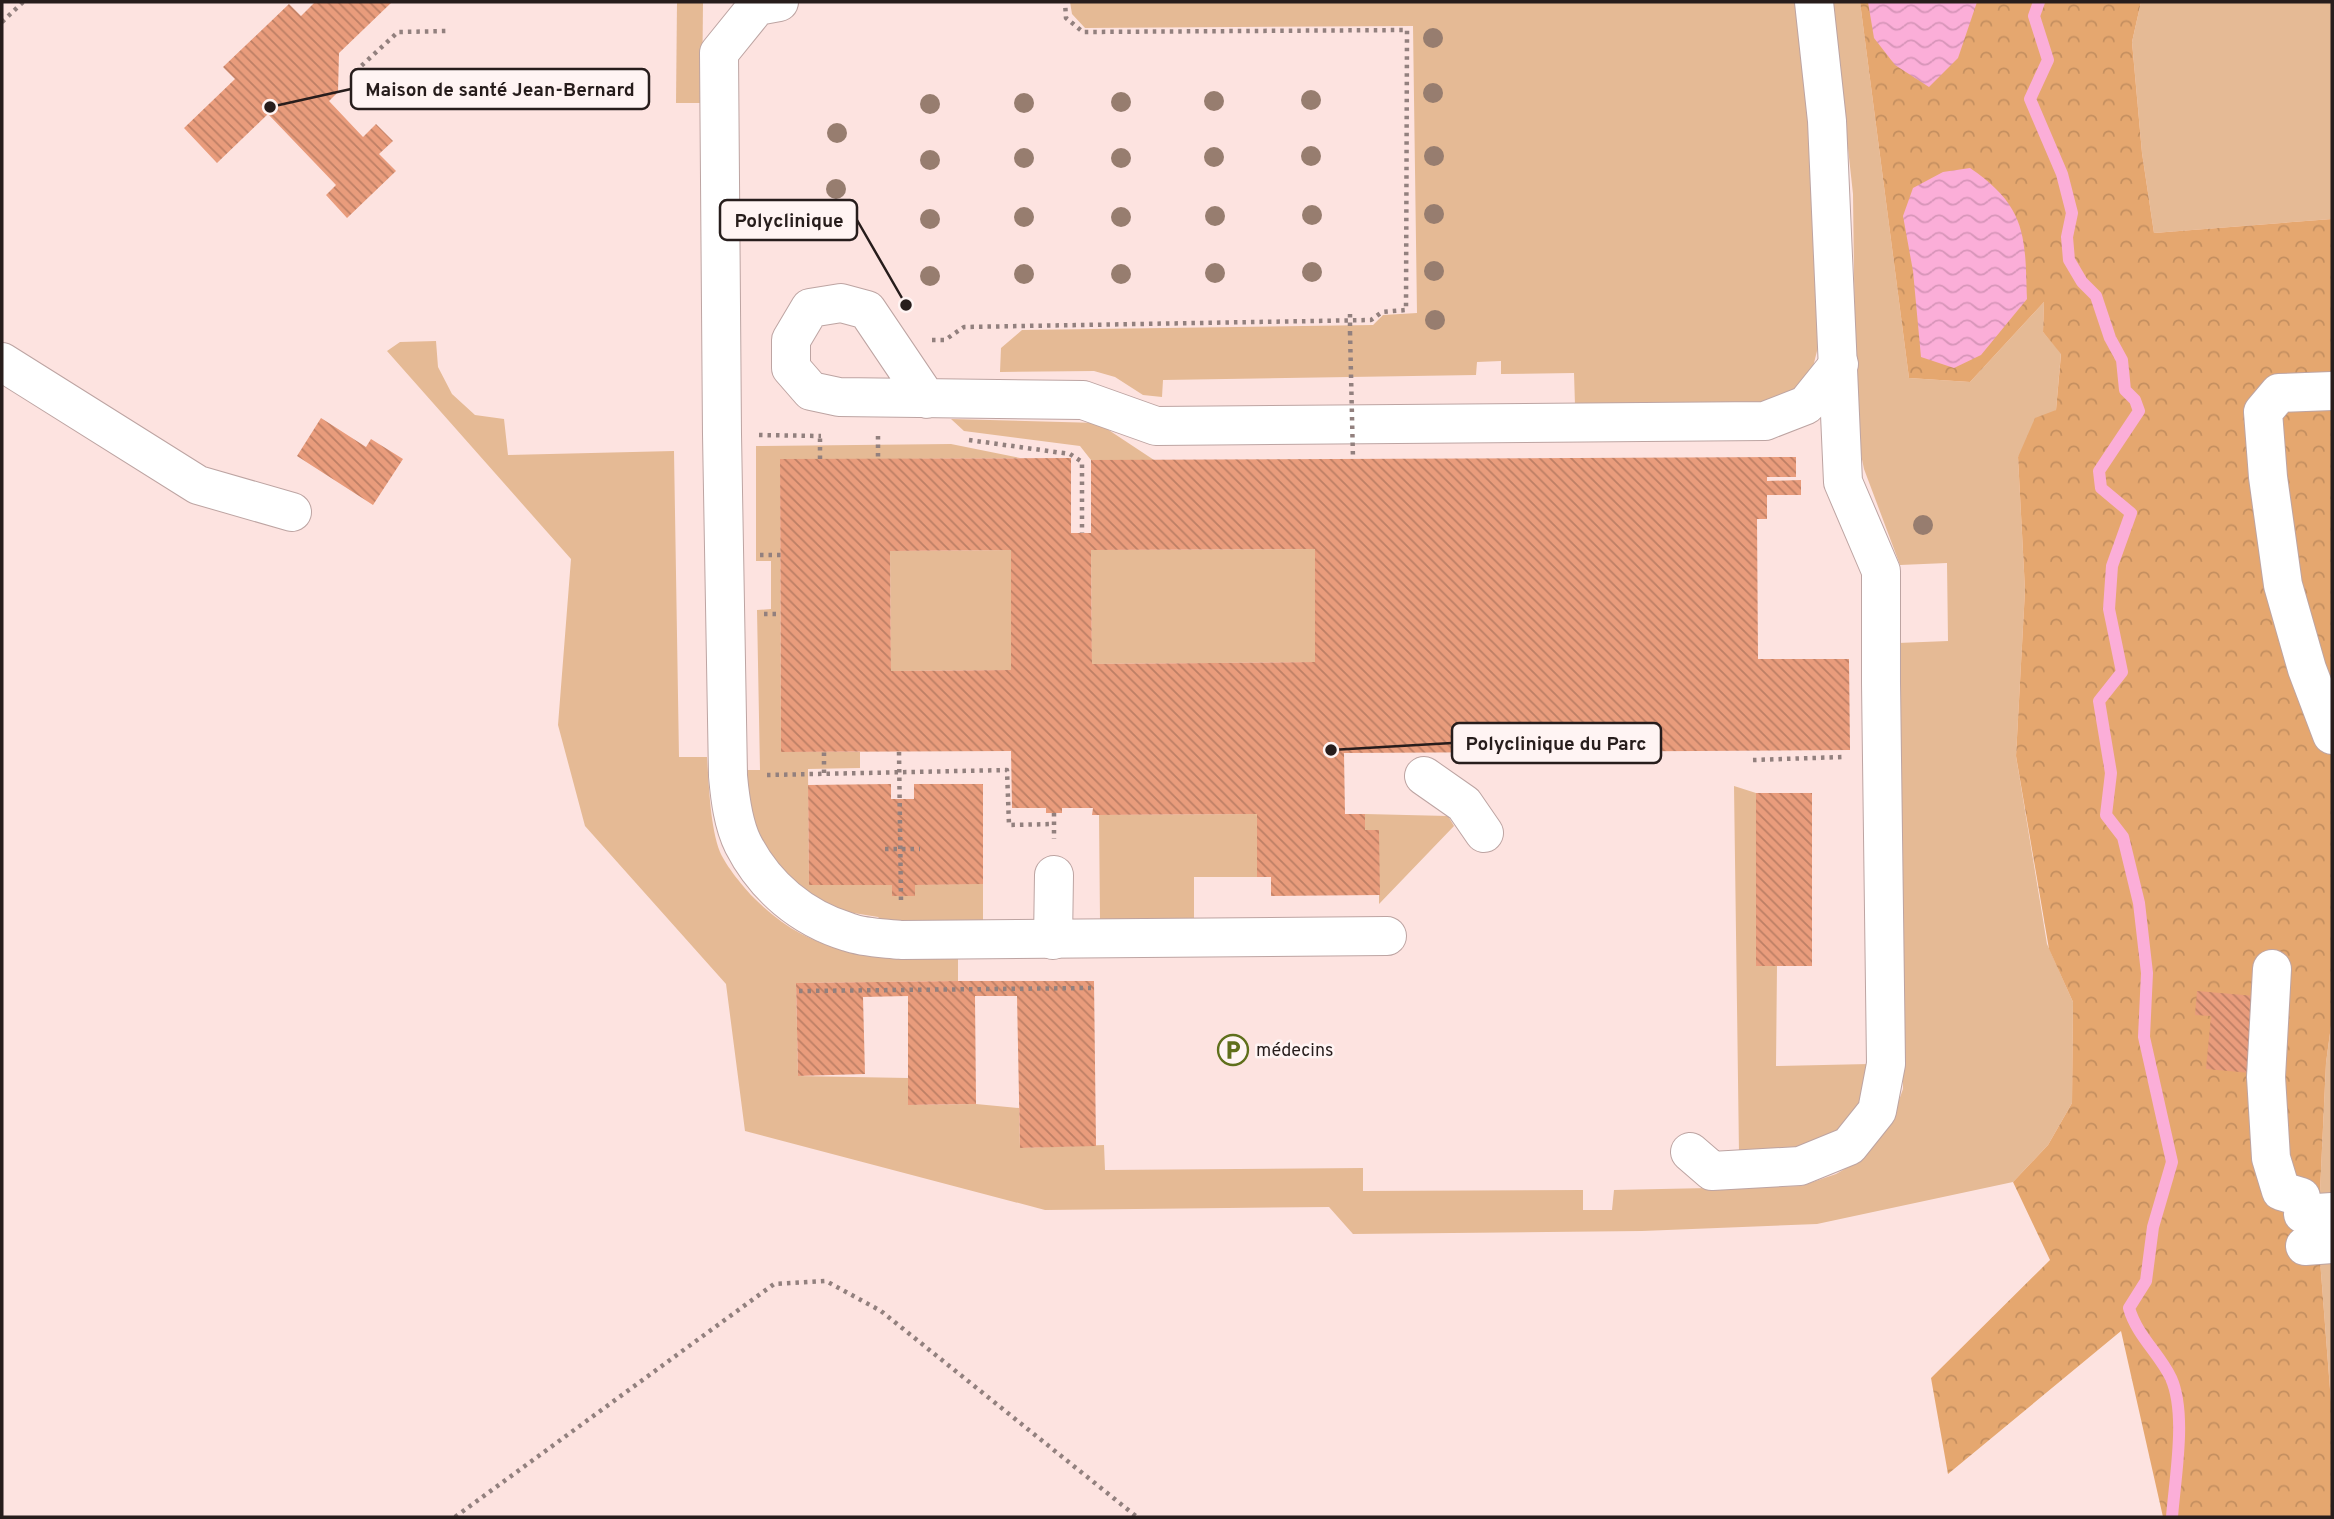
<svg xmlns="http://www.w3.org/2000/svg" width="2334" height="1519" font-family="Overpass,sans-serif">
<defs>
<pattern id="forest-crowns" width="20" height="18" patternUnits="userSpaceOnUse" patternTransform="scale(1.75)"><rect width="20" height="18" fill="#e5a76f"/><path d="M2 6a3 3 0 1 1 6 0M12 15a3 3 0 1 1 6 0" fill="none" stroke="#c48f60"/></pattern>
<pattern id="water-waves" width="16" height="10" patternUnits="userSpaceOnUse" patternTransform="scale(1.75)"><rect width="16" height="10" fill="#fbaed8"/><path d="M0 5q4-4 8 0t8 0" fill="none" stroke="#d795b9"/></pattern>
<pattern id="building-back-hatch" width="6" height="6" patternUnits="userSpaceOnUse" patternTransform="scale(1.75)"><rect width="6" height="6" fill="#e99c7c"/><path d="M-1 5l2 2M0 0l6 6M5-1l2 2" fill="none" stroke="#bd7f65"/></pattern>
</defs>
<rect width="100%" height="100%" fill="#fde3e0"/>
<g fill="#e5ba95">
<polygon points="677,2 703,2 702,103 676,103"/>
<polygon points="1070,2 1796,2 1809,86 1819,343 1813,367 1797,389 1757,404 1575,405 1574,373 1501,374 1501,361 1477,362 1476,375 1163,380 1162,397 1143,395 1115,377 1094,371 1000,372 1001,348 1022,330 1373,325 1383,315 1417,313 1413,26 1085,28 1072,14"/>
<path d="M 1832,2 L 1860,2 L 1909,378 L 1970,382 L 2044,302 L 2043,332 L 2061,353 L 2056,410 L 2018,457 L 2025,590 L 2016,756 L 2047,944 L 2073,1002 L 2072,1103 L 2048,1145 L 2013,1182 L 1817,1224 L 1642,1231 L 1353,1234 L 1329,1207 L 1045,1210 L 745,1131 L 726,984 L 585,826 L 558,725 L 571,559 L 387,351 L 400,342 L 436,341 L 438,367 L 452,394 L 475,415 L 504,419 L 508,455 L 674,451 L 679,757 L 707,757 C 709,785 710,826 720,852 C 726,866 744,888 755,899 C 818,961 877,956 958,956 L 958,981 L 796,983 L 798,1076 L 908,1078 L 909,1105 L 976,1104 L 1019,1108 L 1020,1148 L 1104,1145 L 1105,1170 L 1363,1168 L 1363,1191 L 1583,1190 L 1583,1210 L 1612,1210 L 1614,1190 L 1801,1186 L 1836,1174 L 1864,1158 L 1890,1125 L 1903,1089 L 1898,643 L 1948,641 L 1947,563 L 1900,565 L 1864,469 L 1856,430 L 1853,194 Z"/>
<polygon points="2141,2 2332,2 2332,219 2154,233 2142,153 2132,42"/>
<polygon points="951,419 1098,423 1154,460 1091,460 1080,446 964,431"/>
<polygon points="951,444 1020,458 780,460 781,752 860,752 860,768 808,769 809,885 983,884 983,924 891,930 878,917 829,909 788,882 756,829 748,801 745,770 760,770 757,610 771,609 771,561 756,561 756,446"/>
<polygon points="1315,549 1315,662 1092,664 1091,550"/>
<polygon points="1011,550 1011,670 891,671 890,551"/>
<polygon points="1734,786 1756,793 1756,966 1777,966 1776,1066 1869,1064 1865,1100 1834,1134 1796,1149 1739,1153"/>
<polygon points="1257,814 1257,877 1194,877 1194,920 1100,921 1099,815"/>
<polygon points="1365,814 1448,816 1454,826 1379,904 1379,830 1365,830"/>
<polygon points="2332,1018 2332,1415 2318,1234 2326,1063"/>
</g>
<polygon fill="url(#forest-crowns)" points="1860,2 2141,2 2132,42 2142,153 2154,233 2332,219 2332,1018 2326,1063 2318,1234 2332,1415 2332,1517 2163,1517 2121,1331 1948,1474 1931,1378 2050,1260 2013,1182 2048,1145 2072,1103 2073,1002 2049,949 2016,756 2025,590 2018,457 2035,418 2056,410 2061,354 2043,332 2044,302 1970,382 1909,378"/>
<g fill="url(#water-waves)">
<polygon points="1868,2 1977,2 1958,58 1929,87 1895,65 1874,38"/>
<path d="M 1970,168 C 2027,207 2025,236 2027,299 L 1981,355 L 1954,368 L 1921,357 L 1913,271 L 1903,216 L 1913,188 L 1943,172 Z"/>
</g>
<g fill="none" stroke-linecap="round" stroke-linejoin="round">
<path stroke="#fbaed8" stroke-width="12" d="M 2039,2 L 2034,16 L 2048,60 L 2030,99 L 2062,174 L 2072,213 L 2067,237 L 2069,260 L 2082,282 L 2096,296 L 2110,338 L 2122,360 L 2125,390 L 2135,400 L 2139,411 L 2099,471 L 2101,488 L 2131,513 L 2112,566 L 2109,609 L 2122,672 L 2099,701 L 2111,773 L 2106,815 L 2123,837 L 2139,903 L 2147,973 L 2144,1037 L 2172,1162 L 2153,1227 L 2146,1281 L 2129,1308 C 2137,1336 2159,1353 2171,1378 C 2187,1414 2175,1477 2172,1517"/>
</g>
<g fill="url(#building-back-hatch)" fill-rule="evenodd">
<polygon points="315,2 391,3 339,53 338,92 329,101 363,137 376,124 393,141 379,154 396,171 347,218 326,195 336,185 268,114 217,163 184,128 235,79 223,67 289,4 301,16"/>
<polygon points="321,418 366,447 371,439 403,459 373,505 297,456"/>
<path d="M 1796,457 L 1796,477 L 1767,477 L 1767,481 L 1801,480 L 1801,495 L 1767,495 L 1767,519 L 1757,519 L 1758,659 L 1849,659 L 1850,750 L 1344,753 L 1345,814 L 1365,814 L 1365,830 L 1379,830 L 1380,895 L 1271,896 L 1271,877 L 1257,877 L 1257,814 L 1099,815 L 1092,815 L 1093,808 L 1062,808 L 1062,813 L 1046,813 L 1046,808 L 1012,808 L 1011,751 L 781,752 L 780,459 L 1071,458 L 1071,533 L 1091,533 L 1091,460 ZM 1315,549 L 1315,662 L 1092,664 L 1091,550 ZM 1011,550 L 1011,670 L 891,671 L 890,551 Z"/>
<polygon points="891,784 891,799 914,799 914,784 983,784 983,884 915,885 915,896 892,896 892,885 809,885 808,785"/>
<rect x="1756" y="793" width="56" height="173"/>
<polygon points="958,981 1094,981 1096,1146 1020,1148 1017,996 975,996 976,1104 908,1105 908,996 863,997 865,1074 798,1076 796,983"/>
<polygon points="2197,991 2255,996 2251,1073 2206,1069 2211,1016 2195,1015"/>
</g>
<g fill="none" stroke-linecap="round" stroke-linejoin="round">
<g stroke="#bda4a2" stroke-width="40">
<g id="minor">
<path d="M 779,2 L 757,6 L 719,53 L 722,434 L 728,776 C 730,798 733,824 743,844 C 765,887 802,918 848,932 C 864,938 884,938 901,940 L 1387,936"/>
<polyline points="2,362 198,485 292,512"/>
<polyline points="2332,391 2279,393 2263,412 2268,477 2283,585 2307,669 2332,735"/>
<polyline points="927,399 867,310 841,303 810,308 791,340 791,368 811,391 839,397 1083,400 1156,426 1765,421 1806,405 1839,364"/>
<polyline points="1424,776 1464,804 1484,833"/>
<polyline points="1053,940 1054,875"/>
<polyline points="2272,969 2266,1077 2271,1158 2281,1191 2301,1197"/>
<polyline points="1690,1152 1712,1171 1800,1166 1849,1146 1877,1111 1886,1064 1881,683 1881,571 1843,482 1827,121 1814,2"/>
<polyline points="2303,1214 2332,1212"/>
<polyline points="2305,1246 2332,1244"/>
</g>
</g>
<g stroke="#92807e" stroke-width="4.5" stroke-dasharray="3.5 5" stroke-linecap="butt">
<polyline points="2,22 23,2"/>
<polyline points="357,107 359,68 398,32 448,31"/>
<polyline points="1350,314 1350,332"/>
<polyline points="932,340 945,340 964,327 1371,320 1382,312 1406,310 1407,30 1083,32 1066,18 1065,2"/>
<polyline points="759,435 821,436"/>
<polyline points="878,436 878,459"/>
<polyline points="969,440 1070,454 1082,462 1082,533"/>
<polyline points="820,459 820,436"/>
<polyline points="760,555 781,555"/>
<polyline points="764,614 780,614"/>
<polyline points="899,752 901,901"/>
<polyline points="1753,760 1843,757"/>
<polyline points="824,773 824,752"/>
<polyline points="767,775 1007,770 1009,825 1054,824"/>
<polyline points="1054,813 1054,839"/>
<polyline points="885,849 920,849"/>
<polyline points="799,991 1091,988"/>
<polyline points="455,1517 774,1284 826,1281 881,1311 1137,1517"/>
</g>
<use href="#minor" stroke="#fff" stroke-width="38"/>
<polyline stroke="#92807e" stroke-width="4.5" stroke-dasharray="3.5 5" stroke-linecap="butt" points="1350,332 1353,459"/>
</g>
<g fill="#977d6f">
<circle cx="1433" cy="38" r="10"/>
<circle cx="1433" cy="93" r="10"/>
<circle cx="1311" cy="100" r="10"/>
<circle cx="1214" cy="101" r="10"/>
<circle cx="1121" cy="102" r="10"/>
<circle cx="1024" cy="103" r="10"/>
<circle cx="930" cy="104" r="10"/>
<circle cx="837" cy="133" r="10"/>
<circle cx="1311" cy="156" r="10"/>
<circle cx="1434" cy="156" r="10"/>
<circle cx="1214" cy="157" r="10"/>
<circle cx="1024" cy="158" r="10"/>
<circle cx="1121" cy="158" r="10"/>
<circle cx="930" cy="160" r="10"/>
<circle cx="836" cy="189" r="10"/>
<circle cx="1434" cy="214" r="10"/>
<circle cx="1312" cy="215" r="10"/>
<circle cx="1215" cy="216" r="10"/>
<circle cx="1024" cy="217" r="10"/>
<circle cx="1121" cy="217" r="10"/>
<circle cx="930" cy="219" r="10"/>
<circle cx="1434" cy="271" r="10"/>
<circle cx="1312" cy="272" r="10"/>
<circle cx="1215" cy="273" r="10"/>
<circle cx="1024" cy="274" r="10"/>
<circle cx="1121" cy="274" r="10"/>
<circle cx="930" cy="276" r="10"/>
<circle cx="1435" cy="320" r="10"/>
<circle cx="1923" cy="525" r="10"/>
</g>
<defs>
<g id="parking-ring" transform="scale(1.575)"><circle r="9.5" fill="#fff4f3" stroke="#5f6f1b" stroke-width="1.5"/><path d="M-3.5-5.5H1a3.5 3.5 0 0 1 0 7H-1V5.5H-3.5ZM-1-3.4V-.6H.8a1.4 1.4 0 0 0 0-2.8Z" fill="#5f6f1b"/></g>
</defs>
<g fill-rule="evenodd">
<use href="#parking-ring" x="1233" y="1050"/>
</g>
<g text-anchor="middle" stroke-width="5" stroke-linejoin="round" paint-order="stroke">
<g font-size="18" fill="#271d1c" stroke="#fff4f3" text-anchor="start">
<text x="1256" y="1056">médecins</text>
</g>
</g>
<path fill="none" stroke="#271d1c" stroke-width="2.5" d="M270 107L351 89M906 305L857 220M1331 750L1452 743"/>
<g fill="#271d1c" stroke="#fff4f3" stroke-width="2.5">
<circle cx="270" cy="107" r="7"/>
<circle cx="906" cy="305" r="7"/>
<circle cx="1331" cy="750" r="7"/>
</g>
<g fill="#fff4f3" stroke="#271d1c" stroke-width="2.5">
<rect x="351" y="69" width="298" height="40" rx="7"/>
<rect x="720" y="200" width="137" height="40" rx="7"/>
<rect x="1452" y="723" width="209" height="40" rx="7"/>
</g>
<g font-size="19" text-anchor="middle" font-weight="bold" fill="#271d1c">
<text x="500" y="96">Maison de santé Jean-Bernard</text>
<text x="789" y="227">Polyclinique</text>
<text x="1556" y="750">Polyclinique du Parc</text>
</g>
<rect width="2334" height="1519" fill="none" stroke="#271d1c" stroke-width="7"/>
</svg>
